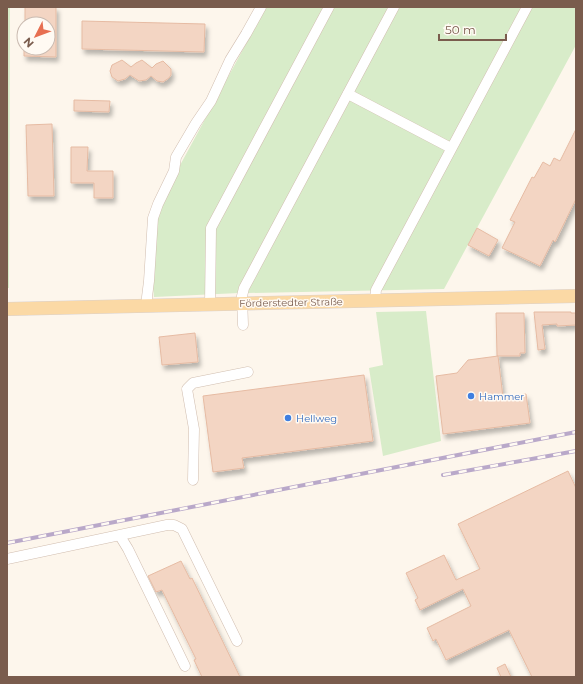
<svg xmlns="http://www.w3.org/2000/svg" width="583" height="684" font-family="Montserrat,sans-serif">
<defs>
<filter id="shadow"><feDropShadow dx="2.5" dy="4.5" stdDeviation="2" flood-color="#0004"/></filter>
</defs>
<rect width="100%" height="100%" fill="#fdf6ec"/>
<g fill="#d8ecc9">
<polygon points="7,7 10,7 9,288 7,288"/>
<polygon points="266,7 576,7 576,45 444,289 248,293 246,288 239,293 154,297 147,226"/>
<polygon points="426,311 441,441 383,456 369,368 383,365 376,312"/>
</g>
<g fill="#f3d5c3" stroke="#e6bba3" filter="url(#shadow)">
<polygon points="25,7 56,7 56,57 24,56 24,48 48,48 48,24 25,24"/>
<polygon points="82,21 205,24 204,52 82,49"/>
<polygon points="122,60 131,67 136,63 142,60 152,68 156,64 163,61 171,69 171,75 169,78 163,82 157,81 151,76 146,80 139,81 130,75 125,79 118,81 112,77 110,71 112,65"/>
<polygon points="74,100 110,101 109,112 74,111"/>
<polygon points="52,124 54,196 28,196 26,125"/>
<polygon points="576,129 576,199 555,242 553,240 540,266 502,248 515,222 510,220 532,177 534,178 543,162 550,166 554,158 560,161"/>
<polygon points="71,147 88,147 87,171 113,171 113,198 94,198 94,183 71,183"/>
<polygon points="477,228 498,240 489,256 468,245"/>
<polygon points="534,312 571,312 571,313 576,313 576,325 557,326 557,324 542,325 545,349 538,350"/>
<polygon points="496,313 524,313 525,353 520,353 520,356 497,356"/>
<polygon points="195,333 198,362 162,365 159,337"/>
<polygon points="498,356 503,397 526,394 530,423 443,434 436,376 457,373 468,360"/>
<polygon points="364,375 373,441 242,458 244,468 213,472 203,396"/>
<polygon points="568,471 576,488 576,677 532,677 509,630 446,660 436,639 433,641 427,628 471,606 463,589 420,610 415,600 418,598 406,573 444,555 456,580 480,569 458,524"/>
<polygon points="181,561 190,579 192,578 240,677 202,677 194,660 196,659 162,590 156,592 148,576"/>
<polygon points="505,664 511,677 501,677 497,668"/>
</g>
<g fill="none" stroke-linecap="round" stroke-linejoin="round">
<g stroke="#d1beb0" stroke-width="11">
<g id="minor">
<polyline points="348,94 451,148"/>
<polyline points="375,300 376,290 527,7"/>
<polyline points="210,304 211,228 329,7"/>
<polyline points="147,305 147,297 149,281 153,218 158,204 174,171 176,157 196,123 211,101 230,60 246,34 261,7"/>
<polyline points="243,325 242,296 244,288 394,7"/>
<polyline points="193,480 194,429 187,389 193,383 248,372"/>
<polyline points="120,536 128,549 185,666"/>
<polyline points="7,559 167,525 174,525 182,529 237,641"/>
</g>
</g>
<g stroke="#dad1cd" stroke-width="14">
<polyline id="major" points="7,309 576,296"/>
</g>
<use href="#minor" stroke="#fff" stroke-width="10"/>
<use href="#major" stroke="#fbd9a5" stroke-width="13"/>
<g stroke="#b9a8c9" stroke-width="4">
<g id="rail">
<polyline points="443,475 576,451"/>
<polyline points="7,543 576,432"/>
</g>
</g>
<use href="#rail" stroke="#fffaf3" stroke-width="2.5" stroke-dasharray="8" stroke-linecap="butt"/>
</g>
<g fill="#3f7fe0" stroke="#fffaf3" stroke-width="1.5">
<circle cx="471" cy="396" r="4"/>
<circle cx="288" cy="418" r="4"/>
</g>
<g text-anchor="middle" stroke-width="3" stroke-linejoin="round" paint-order="stroke">
<g font-size="10" fill="#7a5c4d" stroke="#fffaf3">
<text transform="translate(291 302) rotate(-1)" y="4">Förderstedter Straße</text>
</g>
<g font-size="10" fill="#366cbe" stroke="#fffaf3" text-anchor="start">
<text x="479" y="400">Hammer</text>
<text x="296" y="422">Hellweg</text>
</g>
</g>
<rect width="583" height="684" fill="none" stroke="#7a5c4d" stroke-width="16"/>
<g transform="translate(36 36) rotate(228)"><circle r="19" fill="#fffaf3" stroke="#cabbb1"/>
<path d="M0-3L7 15L0 10L-7 15Z" fill="#e76f51"/>
<text y="-6" font-size="11" font-weight="bold" text-anchor="middle" fill="#7a5c4d">N</text>
</g>
<path d="M439 34v6h67v-6" fill="none" stroke="#7a5c4d" stroke-width="2"/>
<text x="445" y="34" font-size="12" fill="#7a5c4d" stroke="#fffaf3" stroke-width="3" paint-order="stroke">50 m</text>
</svg>
